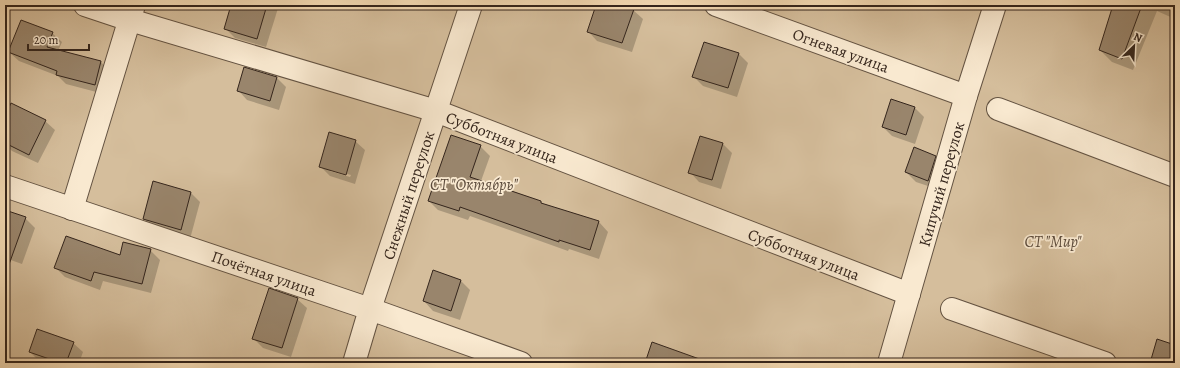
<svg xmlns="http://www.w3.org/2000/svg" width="1180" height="368" font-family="Alegreya,serif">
<rect width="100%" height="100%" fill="#f6ddb6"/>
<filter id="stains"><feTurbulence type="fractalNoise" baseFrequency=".005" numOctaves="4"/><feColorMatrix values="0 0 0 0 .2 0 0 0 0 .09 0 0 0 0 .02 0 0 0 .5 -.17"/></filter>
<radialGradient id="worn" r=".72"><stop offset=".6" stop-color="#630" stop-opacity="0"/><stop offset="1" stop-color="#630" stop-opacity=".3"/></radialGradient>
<rect fill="#d5be9c" stroke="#84725c" x="5" y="5" width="1170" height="358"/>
<g fill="#0003" fill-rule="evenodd">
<polygon points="232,5 279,5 266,47 235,38 225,28"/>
<polygon points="597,5 620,5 633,10 643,19 632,52 597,41 588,31"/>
<polygon points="1099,5 1175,5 1175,19 1157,11 1133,70 1112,62 1100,50 1113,10"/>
<polygon points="52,33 62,42 58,51 101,62 110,72 104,94 66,84 58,76 19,61 9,52"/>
<polygon points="739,54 748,63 737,97 703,86 694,77"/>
<polygon points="277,78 286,87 279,110 247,100 238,90"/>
<polygon points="915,108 924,117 915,144 892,136 883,127"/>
<polygon points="5,118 45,121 55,130 38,163 12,151 5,144"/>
<path d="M 355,141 L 365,150 L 355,184 L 330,176 L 321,167 ZM 330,169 L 351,175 L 350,177 L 330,171 Z"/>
<polygon points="723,144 732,153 721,189 699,182 690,172"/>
<polygon points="480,146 490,156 481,181 541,202 544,205 599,222 608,232 599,259 569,249 568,251 470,216 468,220 438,210 429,201"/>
<polygon points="935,156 945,166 937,189 916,182 906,172"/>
<polygon points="191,193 200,202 190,239 154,229 144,219"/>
<polygon points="5,211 25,218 35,228 22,264 5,258"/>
<polygon points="150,250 160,260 151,293 103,281 100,290 65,277 56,268"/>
<polygon points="434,272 461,281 470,290 460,320 433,311 424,301"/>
<polygon points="297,299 307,308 291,357 263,348 253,338"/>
<polygon points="73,343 83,352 79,363 41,363 30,352"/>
</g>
<g fill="#99856c" stroke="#34251c">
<polygon points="231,5 267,5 257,39 224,29"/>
<polygon points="596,5 623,5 634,9 622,43 587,32"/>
<polygon points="1113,5 1142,5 1122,59 1099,50"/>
<polygon points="21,20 53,32 47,47 101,61 95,85 56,75 57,71 8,52"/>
<polygon points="704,42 739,53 728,88 692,77"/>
<polygon points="244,67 277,77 270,101 237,91"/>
<polygon points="891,99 915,107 906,135 882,127"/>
<polygon points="11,103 46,120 29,155 5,143 5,116"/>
<polygon points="329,132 356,140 346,175 319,167"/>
<polygon points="451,135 481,145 470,177 541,201 541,203 599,221 590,250 559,240 559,242 460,207 459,211 428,201"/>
<polygon points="700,136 723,143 712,180 688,173"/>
<polygon points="914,147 936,156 928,181 905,172"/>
<polygon points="153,181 191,192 181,230 143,219"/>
<polygon points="5,210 26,217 7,270 5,270"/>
<polygon points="66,236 120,255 123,242 151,249 142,284 94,272 91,281 54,268"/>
<polygon points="433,270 461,280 451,311 423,301"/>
<polygon points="269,288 298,298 282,348 252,339"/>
<polygon points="37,329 74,342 66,363 61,363 29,352"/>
<polygon points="1157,339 1175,345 1175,363 1150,363"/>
<polygon points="652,342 705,361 705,363 645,363"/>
</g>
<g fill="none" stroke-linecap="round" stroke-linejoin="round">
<g stroke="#645342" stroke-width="24">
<g id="minor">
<polyline points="85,5 130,20 436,111 909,294"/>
<polyline points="716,5 966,96"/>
<polyline points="998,109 1175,176"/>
<polyline points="5,186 370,309 521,363"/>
<polyline points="72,209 134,5"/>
<polyline points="952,309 1105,363"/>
<polyline points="354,363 370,309 471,5"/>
<polyline points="889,363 966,96 995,5"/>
</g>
</g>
<use href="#minor" stroke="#f9e9d0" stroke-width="22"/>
</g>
<g text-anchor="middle" stroke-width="3.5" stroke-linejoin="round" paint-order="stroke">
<g font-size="16" fill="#34251c" stroke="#f9e9d0">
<text transform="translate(841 50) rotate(20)" y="6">Огневая улица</text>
<text transform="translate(502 137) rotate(21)" y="6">Субботняя улица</text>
<text transform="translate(941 184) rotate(-74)" y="6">Кипучий переулок</text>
<text transform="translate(408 195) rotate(-72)" y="6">Снежный переулок</text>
<text transform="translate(804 254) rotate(21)" y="6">Субботняя улица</text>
<text transform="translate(264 273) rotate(19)" y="6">Почётная улица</text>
</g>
<g font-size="16" font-style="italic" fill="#5c4b3c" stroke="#f9e9d0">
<text x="474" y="190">СТ "Октябрь"</text>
<text x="1053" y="247">СТ "Мир"</text>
</g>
</g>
<rect width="1180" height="368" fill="none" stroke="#f6ddb6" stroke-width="20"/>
<rect x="6" y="6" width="1168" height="356" fill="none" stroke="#34251c" stroke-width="2"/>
<rect x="10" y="10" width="1160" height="348" fill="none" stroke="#34251c"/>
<g transform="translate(1134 46) rotate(24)" stroke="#f9e9d0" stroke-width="3" paint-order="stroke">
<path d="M0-3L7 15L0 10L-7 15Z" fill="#34251c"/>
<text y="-6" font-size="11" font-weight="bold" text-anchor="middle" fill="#34251c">N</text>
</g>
<path d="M28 44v6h61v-6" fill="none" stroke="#34251c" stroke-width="2"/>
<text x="34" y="44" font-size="12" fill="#34251c" stroke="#f9e9d0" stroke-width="3" paint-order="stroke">20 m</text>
<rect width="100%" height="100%" filter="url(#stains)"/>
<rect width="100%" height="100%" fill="url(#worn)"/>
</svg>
